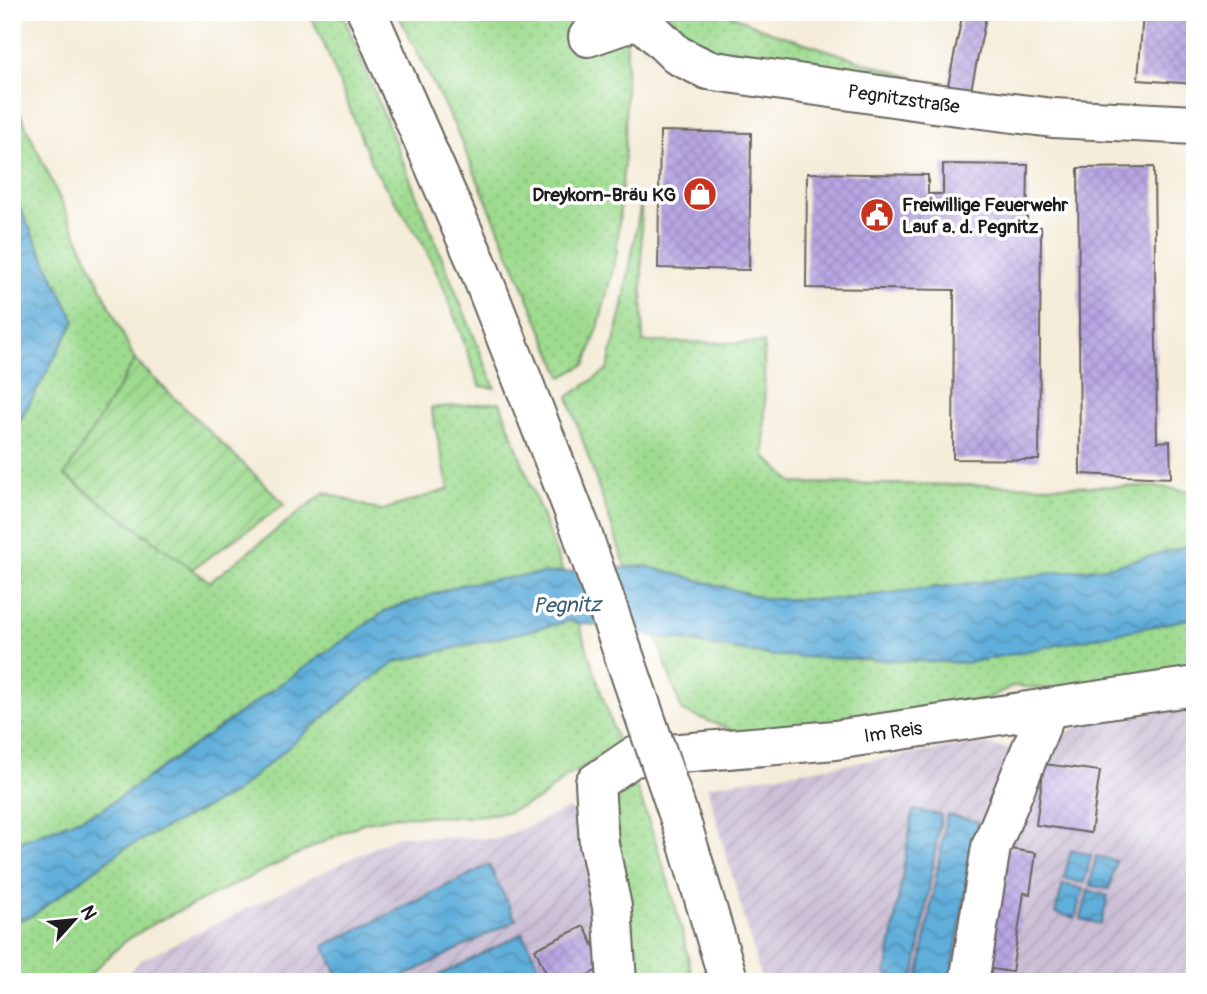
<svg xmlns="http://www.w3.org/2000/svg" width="1207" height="994" font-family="Pangolin,sans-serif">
<defs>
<pattern id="industrial-furrows" width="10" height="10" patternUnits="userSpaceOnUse" patternTransform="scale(1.75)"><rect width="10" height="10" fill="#cbbfd5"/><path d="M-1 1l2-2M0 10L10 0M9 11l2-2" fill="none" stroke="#aea4b6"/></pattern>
<pattern id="grass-dots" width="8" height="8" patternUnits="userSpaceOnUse" patternTransform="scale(1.75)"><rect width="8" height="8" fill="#9edb8f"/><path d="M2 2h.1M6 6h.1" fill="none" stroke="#88bb7b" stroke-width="1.8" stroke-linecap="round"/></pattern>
<pattern id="garden-furrows" width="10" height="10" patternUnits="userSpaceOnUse" patternTransform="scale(1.75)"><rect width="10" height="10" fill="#9edb8f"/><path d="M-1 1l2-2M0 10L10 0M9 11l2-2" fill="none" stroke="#88bb7b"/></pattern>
<pattern id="water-waves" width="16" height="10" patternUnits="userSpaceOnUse" patternTransform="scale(1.75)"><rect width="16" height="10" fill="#61afdb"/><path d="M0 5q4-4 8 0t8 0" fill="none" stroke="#4f8eb1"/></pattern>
<pattern id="building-cross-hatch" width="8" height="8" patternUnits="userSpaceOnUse" patternTransform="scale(1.75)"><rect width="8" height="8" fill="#b7a6e2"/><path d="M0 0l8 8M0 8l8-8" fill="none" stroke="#9d8ec1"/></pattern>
</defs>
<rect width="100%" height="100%" fill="#fff"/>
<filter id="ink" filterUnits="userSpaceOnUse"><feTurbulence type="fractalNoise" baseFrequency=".0143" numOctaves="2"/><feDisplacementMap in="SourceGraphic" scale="14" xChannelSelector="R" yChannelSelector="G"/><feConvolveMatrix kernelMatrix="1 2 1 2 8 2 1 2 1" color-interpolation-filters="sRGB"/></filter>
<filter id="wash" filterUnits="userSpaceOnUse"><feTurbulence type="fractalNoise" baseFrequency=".00686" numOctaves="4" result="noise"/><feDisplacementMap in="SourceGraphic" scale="28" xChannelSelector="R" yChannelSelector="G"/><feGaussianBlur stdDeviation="1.57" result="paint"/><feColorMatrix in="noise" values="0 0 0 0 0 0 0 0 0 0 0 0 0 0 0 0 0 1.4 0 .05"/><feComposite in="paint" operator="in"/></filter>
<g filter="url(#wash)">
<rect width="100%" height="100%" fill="#f4ecd8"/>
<g fill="url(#industrial-furrows)">
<polygon points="1195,705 1195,982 762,982 707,786 982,743 1017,751 1052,744 1082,724"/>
<polygon points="568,809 593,819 594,832 618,837 635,982 120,982 141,960 398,836 499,839"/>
</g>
<g fill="url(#grass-dots)" stroke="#5d7c56" stroke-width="2">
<polygon points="309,12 342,12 495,388 480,386 444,288 423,244 373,167 323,42"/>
<polygon points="397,12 616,12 627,30 625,151 616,257 598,328 586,364 562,377 456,129"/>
<polygon points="667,12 724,12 768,31 923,81 715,52 680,29"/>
<polygon points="12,96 135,360 65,476 210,582 325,492 380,511 449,489 431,408 500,402 563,572 464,584 387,610 101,810 12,845 12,435 74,321 12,192"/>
<polygon points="641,201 643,342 764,343 765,456 793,483 1161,487 1195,492 1195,544 1113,566 840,599 768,599 646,566 626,568 568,397 607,370 622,311"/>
<polygon points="1195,618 1195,674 1094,692 1013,686 961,711 750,737 682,711 656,636 774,656 1150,626"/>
<polygon points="570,621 579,624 619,747 566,777 540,799 508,812 466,817 396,816 363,823 156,922 124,942 82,982 12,982 12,922 33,915 123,849 233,794 349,696 396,662"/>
<path d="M 631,772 C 656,840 680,910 693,982 L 635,982 L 618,838 L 605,834 L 605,793 Z"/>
</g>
<polygon fill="url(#garden-furrows)" stroke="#5d7c56" stroke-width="2" points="135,360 285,504 192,569 65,475"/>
<g fill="url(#water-waves)" stroke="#3e667c" stroke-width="2">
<polygon points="12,192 75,321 12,435"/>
<polygon points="1195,544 1195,618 967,663 774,656 570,621 396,662 349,696 233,794 123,849 33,915 12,922 12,845 101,810 387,610 464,584 537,574 646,566 767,599 840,599 1113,566"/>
<polygon points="913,810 941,815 914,980 886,975"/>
<polygon points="947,815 978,821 950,982 918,980"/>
<polygon points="1071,850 1091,855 1084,883 1064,878"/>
<polygon points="1096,856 1116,861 1109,889 1090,885"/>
<polygon points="489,865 516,920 393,982 341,982 324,946"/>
<polygon points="1063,884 1083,889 1075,918 1055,913"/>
<polygon points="1088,891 1108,896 1101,924 1081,919"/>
<polygon points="523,933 546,982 426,982"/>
</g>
<g id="blocks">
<g fill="url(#building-cross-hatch)">
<polygon points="963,12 987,12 971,90 948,85"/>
<polygon points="1143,12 1195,12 1195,84 1138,80"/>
<polygon points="660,131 751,133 749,270 658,268"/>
<polygon points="943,164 1028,165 1027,227 1041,227 1039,460 953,459 954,290 806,288 807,173 928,175 928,194 943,194"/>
<polygon points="1154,167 1157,442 1170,441 1171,478 1080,474 1078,168"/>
<polygon points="1044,764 1100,771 1091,833 1036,825"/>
<polygon points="1004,848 1036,853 1030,894 1024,893 1012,972 985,968"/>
<polygon points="584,926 604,967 573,982 550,982 535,949"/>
</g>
</g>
</g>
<g filter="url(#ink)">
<use href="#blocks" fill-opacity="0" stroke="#68655e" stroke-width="2"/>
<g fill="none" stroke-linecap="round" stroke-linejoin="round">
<g stroke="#68655e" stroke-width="42">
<g id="minor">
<path id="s1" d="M 636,12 L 640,19 L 677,55 L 708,70 L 934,103 L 1053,118 L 1195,125"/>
<polyline points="588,37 640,19"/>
<path id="s2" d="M 617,982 L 612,907 L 599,844 L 595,783 L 633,757 L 835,740 L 1195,686"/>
<polyline points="969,982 991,847 1048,708"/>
</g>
</g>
<g stroke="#68655e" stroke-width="42">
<g id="major">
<polyline points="367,12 476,261 580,527"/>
<polyline points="683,828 729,982"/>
</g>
</g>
<use href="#minor" stroke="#fff" stroke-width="38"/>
<use href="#major" stroke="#fff" stroke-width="38"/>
<g stroke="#68655e" stroke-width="42" stroke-linecap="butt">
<polyline id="major-bridge" points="580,527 683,828"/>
</g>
<use href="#major-bridge" stroke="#fff" stroke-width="38"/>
</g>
</g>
<defs>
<g id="shop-disc" transform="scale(1.75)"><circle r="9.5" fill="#c8321e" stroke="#fff"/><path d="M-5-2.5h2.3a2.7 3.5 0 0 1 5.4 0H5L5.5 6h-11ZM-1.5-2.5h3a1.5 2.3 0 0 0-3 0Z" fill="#fff"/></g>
<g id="civic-disc" transform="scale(1.75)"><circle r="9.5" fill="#c8321e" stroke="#fff"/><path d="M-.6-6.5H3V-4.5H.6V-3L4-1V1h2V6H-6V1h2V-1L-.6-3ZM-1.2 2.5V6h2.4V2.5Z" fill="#fff"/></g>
</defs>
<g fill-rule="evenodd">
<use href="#shop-disc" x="700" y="194"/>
<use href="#civic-disc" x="877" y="215"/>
</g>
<g text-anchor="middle" stroke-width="7" stroke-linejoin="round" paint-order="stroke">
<g font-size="19" fill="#1c1c1c" stroke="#fff">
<text dy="7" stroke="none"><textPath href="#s1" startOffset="292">Pegnitzstraße</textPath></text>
<text dy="7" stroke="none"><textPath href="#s2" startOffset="508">Im Reis</textPath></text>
</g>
<g font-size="19" font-weight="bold" fill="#1c1c1c" stroke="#fff" text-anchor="end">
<text x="676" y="201">Dreykorn-Bräu KG</text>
<text x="902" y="211" text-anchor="start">Freiwillige Feuerwehr<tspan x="902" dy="22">Lauf a. d. Pegnitz</tspan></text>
</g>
<g font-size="21" font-style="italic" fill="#3b5e72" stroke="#fff">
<text transform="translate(567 605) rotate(-1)" y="7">Pegnitz</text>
</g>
</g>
<rect width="1207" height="994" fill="none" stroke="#fff" stroke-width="42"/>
<g transform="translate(74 920) rotate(63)" stroke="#ffffff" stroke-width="5" paint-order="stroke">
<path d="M0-5L12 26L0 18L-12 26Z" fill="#1c1c1c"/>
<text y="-10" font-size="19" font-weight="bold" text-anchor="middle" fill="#1c1c1c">N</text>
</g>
</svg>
